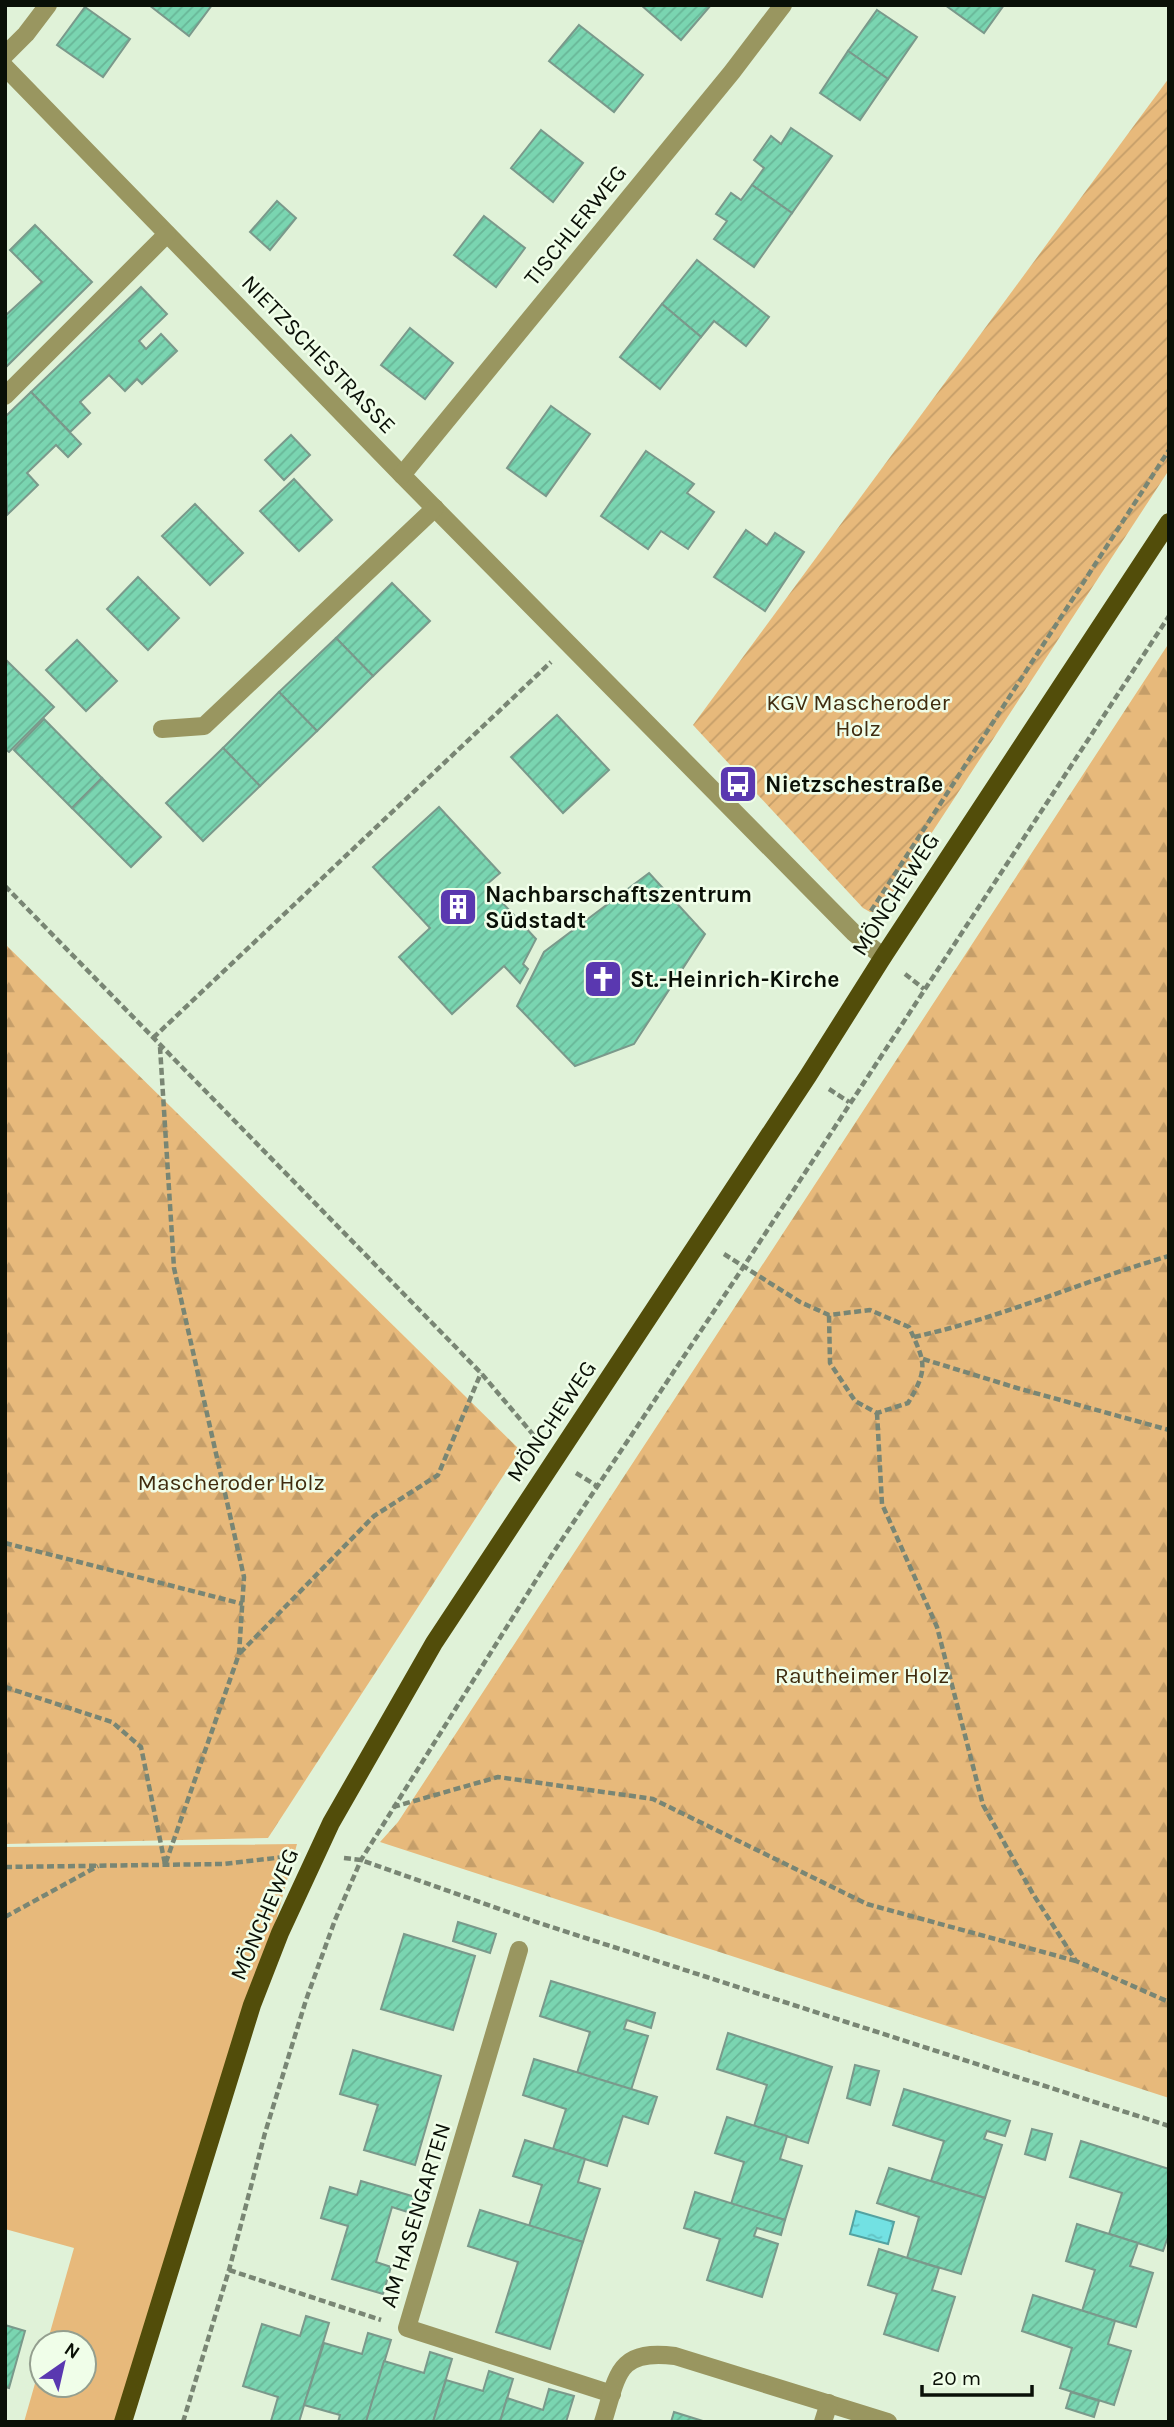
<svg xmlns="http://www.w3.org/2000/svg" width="1174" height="2427" font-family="Karla,sans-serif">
<defs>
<pattern id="forest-firs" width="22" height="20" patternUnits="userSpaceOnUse" patternTransform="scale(1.75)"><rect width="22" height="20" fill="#e7b97b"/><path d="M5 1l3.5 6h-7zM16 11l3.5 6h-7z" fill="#c59e69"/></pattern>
<pattern id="garden-furrows" width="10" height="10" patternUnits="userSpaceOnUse" patternTransform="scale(1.75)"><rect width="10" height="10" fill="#e7b97b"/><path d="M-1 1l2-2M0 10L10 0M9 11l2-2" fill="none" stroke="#c59e69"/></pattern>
<pattern id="water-ripples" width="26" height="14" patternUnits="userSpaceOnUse" patternTransform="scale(1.75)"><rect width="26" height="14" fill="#72e1e3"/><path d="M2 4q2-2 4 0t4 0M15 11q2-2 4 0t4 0" fill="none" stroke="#61c0c1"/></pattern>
<pattern id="building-hatch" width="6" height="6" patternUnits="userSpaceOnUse" patternTransform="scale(1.75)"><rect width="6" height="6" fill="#7ad5b1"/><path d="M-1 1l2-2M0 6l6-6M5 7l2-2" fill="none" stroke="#68b697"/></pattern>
</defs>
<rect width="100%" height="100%" fill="#e0f2d8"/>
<polygon fill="#e7b97b" points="297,1844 255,1997 123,2422 24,2422 42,2359 42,2385 84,2385 84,2343 47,2343 74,2248 5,2229 5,1847"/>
<g fill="url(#forest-firs)">
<polygon points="1169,643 1169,2098 380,1842 398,1822"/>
<polygon points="5,944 520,1450 268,1838 5,1844"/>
</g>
<polygon fill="url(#garden-furrows)" points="1169,78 1169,470 880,912 870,912 863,908 693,725"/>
<polygon fill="url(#water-ripples)" stroke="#53a2a1" stroke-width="2" points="856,2211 894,2222 888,2244 850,2234"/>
<g fill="url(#building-hatch)" stroke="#7a998b" stroke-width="2">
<polygon points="149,5 212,5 189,36"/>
<polygon points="641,5 711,5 681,40"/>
<polygon points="945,5 1004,5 984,33"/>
<polygon points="85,7 130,39 103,77 57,45"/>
<polygon points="877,10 917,37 888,79 848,51"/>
<polygon points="579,25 643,75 614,112 549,61"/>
<polygon points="848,51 888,79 860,120 820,93"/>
<polygon points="791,128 832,156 792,213 752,185 764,168 754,160 771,136 781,144"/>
<polygon points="541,130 583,163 553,202 511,168"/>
<polygon points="752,185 792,213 754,267 714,239 727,221 716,214 731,193 741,200"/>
<polygon points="277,201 296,218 270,250 250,232"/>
<polygon points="484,216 525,248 496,287 454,255"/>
<polygon points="35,225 92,282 5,368 5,316 42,282 10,250"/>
<polygon points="697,260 769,317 746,346 714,321 701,337 662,304"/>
<polygon points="141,287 167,314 139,341 146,349 161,334 177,351 142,384 137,379 125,391 109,375 80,402 90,413 70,432 31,392"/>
<polygon points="662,304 701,337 660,389 620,357"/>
<polygon points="410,328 453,363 425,399 381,365"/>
<polygon points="31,392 81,444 68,457 56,445 27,473 38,485 7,515 5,417"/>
<polygon points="551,406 590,434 546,496 507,468"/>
<polygon points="291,435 310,455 284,480 265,460"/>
<polygon points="646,451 694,484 687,493 714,512 688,549 661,531 648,549 601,516"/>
<polygon points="294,479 332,520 299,551 260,511"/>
<polygon points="195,504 243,553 210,585 162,536"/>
<polygon points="746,530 767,545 775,533 804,552 765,611 714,577"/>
<polygon points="138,577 179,618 148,650 107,609"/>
<polygon points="392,583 430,621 373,676 336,638"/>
<polygon points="336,638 373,676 317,731 279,692"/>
<polygon points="77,640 117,681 86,711 46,670"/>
<polygon points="5,659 54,707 9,752 5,749"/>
<polygon points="279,692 317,731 260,786 223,748"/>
<polygon points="557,715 609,770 563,813 511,757"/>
<polygon points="44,719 102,778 72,808 14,750"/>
<polygon points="223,748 260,786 203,841 166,803"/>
<polygon points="102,778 161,837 131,867 72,808"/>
<polygon points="439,807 500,873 486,885 536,939 523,964 528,969 520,983 504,966 452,1014 399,957 430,928 373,867"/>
<polygon points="649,873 705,934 634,1044 575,1066 517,1006 544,952"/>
<polygon points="458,1922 496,1934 490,1953 453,1941"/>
<polygon points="404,1934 475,1956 453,2030 381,2009"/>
<polygon points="551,1981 655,2013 651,2028 627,2020 624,2029 648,2036 631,2090 577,2073 590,2032 540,2016"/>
<polygon points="728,2033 832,2067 808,2143 754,2126 767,2085 717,2069"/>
<polygon points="353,2050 441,2076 415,2165 364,2150 378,2105 340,2094"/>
<polygon points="534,2059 657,2097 648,2124 623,2116 607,2166 553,2149 566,2109 523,2095"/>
<polygon points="855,2065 879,2071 870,2105 847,2098"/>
<polygon points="904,2089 1010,2121 1005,2136 987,2131 984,2139 1002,2145 985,2198 931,2181 944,2141 893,2125"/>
<polygon points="727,2117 787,2136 780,2159 802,2166 785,2220 731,2204 744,2162 715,2153"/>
<polygon points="1032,2129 1052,2134 1045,2160 1025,2154"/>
<polygon points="525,2140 585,2159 578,2182 600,2189 583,2242 529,2226 542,2185 513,2176"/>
<polygon points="1081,2141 1169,2169 1169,2234 1163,2251 1109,2234 1122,2193 1070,2177"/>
<polygon points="889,2168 985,2198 961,2274 907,2258 919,2217 877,2203"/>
<polygon points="361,2181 422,2199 417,2215 392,2207 376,2262 391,2267 383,2294 332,2279 348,2226 321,2218 330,2187 357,2195"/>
<polygon points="695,2192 785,2220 781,2235 757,2228 754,2236 778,2244 762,2297 707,2280 720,2239 684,2228"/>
<polygon points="480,2210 583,2242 550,2349 496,2332 518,2262 468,2246"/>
<polygon points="1077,2224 1138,2243 1130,2266 1153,2273 1136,2327 1082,2311 1095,2270 1066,2261"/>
<polygon points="879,2249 939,2268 932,2290 955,2297 938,2351 884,2334 897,2294 868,2285"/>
<polygon points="1033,2295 1115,2321 1108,2344 1131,2351 1114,2405 1060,2388 1072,2348 1022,2331"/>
<polygon points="306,2316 329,2323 299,2422 271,2421 278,2397 243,2386 262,2324 300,2336"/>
<polygon points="5,2325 25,2331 9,2388 5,2387"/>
<polygon points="368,2333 391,2340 366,2422 338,2422 340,2415 304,2405 324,2343 362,2354"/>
<polygon points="430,2352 452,2359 433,2422 366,2422 384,2361 424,2373"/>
<polygon points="489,2371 513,2379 500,2422 433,2422 446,2380 483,2391"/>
<polygon points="549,2389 574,2396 566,2422 500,2422 507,2398 543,2410"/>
<polygon points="1071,2392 1099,2401 1094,2417 1066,2408"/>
<polygon points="674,2412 706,2422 671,2422"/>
</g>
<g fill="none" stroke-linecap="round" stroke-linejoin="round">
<g stroke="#798674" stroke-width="4.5" stroke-dasharray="7 3.5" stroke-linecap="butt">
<polyline points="5,886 481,1373 536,1438"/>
<polyline points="871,911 1169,450"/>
<polyline points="905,974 924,989"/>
<polyline points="153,1038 551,662"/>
<polyline points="160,1047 174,1268 244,1577 239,1654 165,1865"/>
<polyline points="829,1089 849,1102"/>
<path d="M 724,1254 L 800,1302 L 829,1315 L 870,1310 L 909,1327 C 925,1362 929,1368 908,1403 L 877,1413 L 855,1401 L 830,1363 L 829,1315"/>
<path d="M 914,1337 C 1001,1318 1083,1281 1169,1256"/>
<polyline points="923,1359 1017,1388 1169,1430"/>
<polyline points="877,1413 882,1504 937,1627 983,1805 1033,1894 1076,1961 1169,2002"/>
<polyline points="576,1473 597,1486"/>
<polyline points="5,1543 243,1604"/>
<polyline points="240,1653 374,1516 438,1475 481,1373"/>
<polyline points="5,1687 112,1722 141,1747 165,1864"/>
<polyline points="393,1807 498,1777 653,1799 867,1904 1076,1961"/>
<polyline points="344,1858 361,1860 536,1922 1169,2126"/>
<polyline points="5,1867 223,1864 284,1857"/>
<polyline points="5,1917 98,1866"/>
<polyline points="229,2270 381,2320"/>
<polyline points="183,2422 229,2270 265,2133 306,2000 335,1920 361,1860 553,1553 744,1266 1169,616"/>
</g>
<g stroke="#999660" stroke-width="18">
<polyline points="5,55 26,34 48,5"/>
<polyline points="5,67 402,475 853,932 883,957"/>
<polyline points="5,396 167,234"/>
<polyline points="402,475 732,72 783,5"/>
<polyline points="162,729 204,726 435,508"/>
<polyline points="519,1950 407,2328 612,2394"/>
<path d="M 603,2422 C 618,2374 617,2349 675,2356 L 888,2422"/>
<polyline points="823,2422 829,2403"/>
</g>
<polyline stroke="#524d0a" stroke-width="18" points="123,2422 252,2005 280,1933 331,1823 434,1643 808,1076 883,957 1169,522"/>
</g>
<defs>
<g id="bus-square" transform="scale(2.0125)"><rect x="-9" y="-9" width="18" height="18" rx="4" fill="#5a38b0" stroke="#f0fee9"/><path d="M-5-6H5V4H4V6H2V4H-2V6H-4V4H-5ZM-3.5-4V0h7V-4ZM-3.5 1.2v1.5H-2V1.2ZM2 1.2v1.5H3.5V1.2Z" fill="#fff"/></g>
<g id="building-square" transform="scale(2.0125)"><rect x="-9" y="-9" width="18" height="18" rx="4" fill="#5a38b0" stroke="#f0fee9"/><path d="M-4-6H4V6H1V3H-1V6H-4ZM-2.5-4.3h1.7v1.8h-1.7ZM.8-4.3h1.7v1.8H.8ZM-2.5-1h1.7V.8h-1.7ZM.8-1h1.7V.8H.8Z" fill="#fff"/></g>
<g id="church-square" transform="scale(2.0125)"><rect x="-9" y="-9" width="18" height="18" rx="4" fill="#5a38b0" stroke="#f0fee9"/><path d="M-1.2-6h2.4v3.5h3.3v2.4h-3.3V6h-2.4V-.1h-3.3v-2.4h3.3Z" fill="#fff"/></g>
</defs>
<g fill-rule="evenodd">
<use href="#bus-square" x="738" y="784"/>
<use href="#building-square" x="458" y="907"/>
<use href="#church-square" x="603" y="979"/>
</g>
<g text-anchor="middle" stroke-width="5" stroke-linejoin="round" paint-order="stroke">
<g font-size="23" fill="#0a1007" stroke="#f0fee9">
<text transform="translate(575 225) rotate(-51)" y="8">TISCHLERWEG</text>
<text transform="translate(319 354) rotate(46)" y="8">NIETZSCHESTRASSE</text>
<text transform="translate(895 894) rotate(-57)" y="8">MÖNCHEWEG</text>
<text transform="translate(551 1421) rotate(-56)" y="8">MÖNCHEWEG</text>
<text transform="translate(264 1914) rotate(-67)" y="8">MÖNCHEWEG</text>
<text transform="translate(415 2215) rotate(-73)" y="8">AM HASENGARTEN</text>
</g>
<g font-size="23" fill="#3f2b0e" stroke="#f0fee9">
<text x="858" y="710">KGV Mascheroder<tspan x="858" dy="26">Holz</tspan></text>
<text x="231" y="1490">Mascheroder Holz</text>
<text x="862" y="1683">Rautheimer Holz</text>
</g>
<g font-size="23" font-weight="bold" fill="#0a1007" stroke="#f0fee9" text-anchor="start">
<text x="765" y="792">Nietzschestraße</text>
<text x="485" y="902">Nachbarschaftszentrum<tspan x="485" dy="26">Südstadt</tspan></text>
<text x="630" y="987">St.-Heinrich-Kirche</text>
</g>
</g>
<rect width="1174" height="2427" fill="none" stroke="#0a1007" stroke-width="14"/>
<g transform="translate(63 2364) rotate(34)"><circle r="33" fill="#f0fee9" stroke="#949f8f" stroke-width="2"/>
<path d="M0-5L12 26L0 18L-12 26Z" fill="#5a38b0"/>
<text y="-10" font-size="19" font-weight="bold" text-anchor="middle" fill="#0a1007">N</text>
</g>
<path d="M922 2385v10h110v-10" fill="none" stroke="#0a1007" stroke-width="3.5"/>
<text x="932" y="2385" font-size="21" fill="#0a1007" stroke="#f0fee9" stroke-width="5" paint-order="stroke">20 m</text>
</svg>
